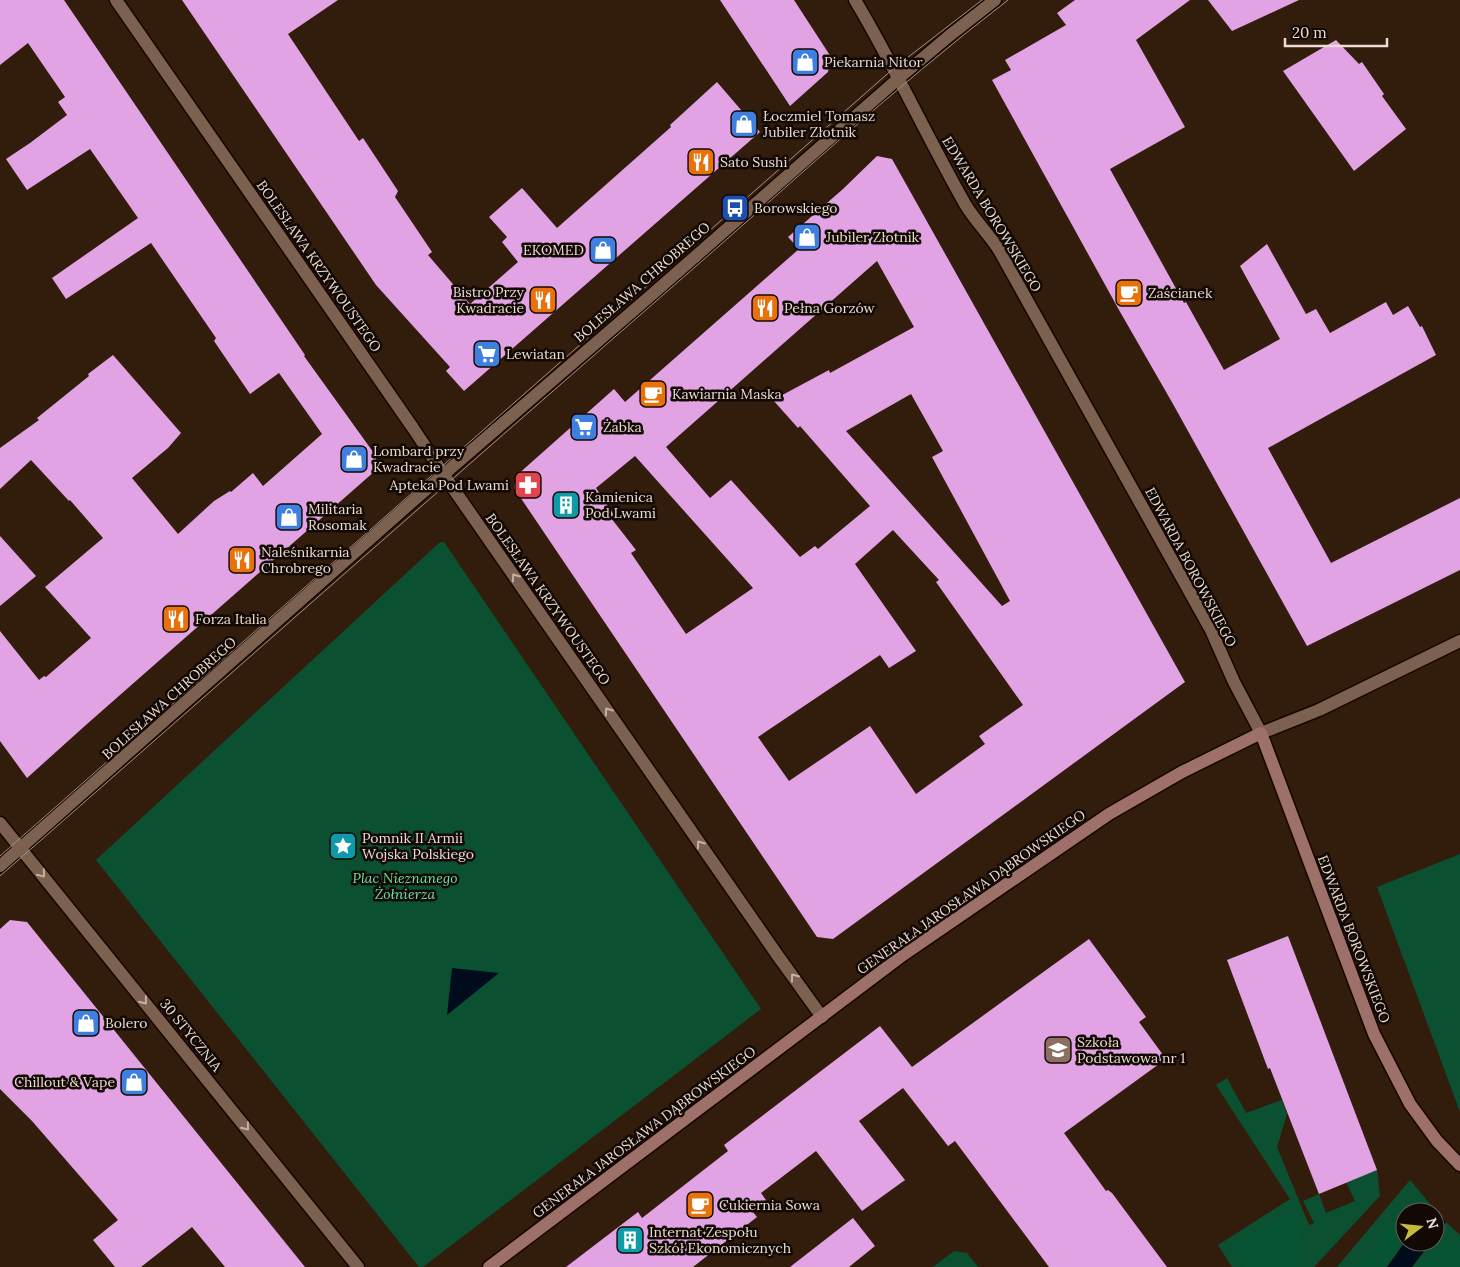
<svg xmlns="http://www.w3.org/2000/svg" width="1460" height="1267" font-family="Lora,serif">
<rect width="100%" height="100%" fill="#321c0c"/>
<g fill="#0b5131">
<polygon points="440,542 444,542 761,1009 423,1267 419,1267 96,860"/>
<polygon points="1460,854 1460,1112 1377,887"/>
<polygon points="1227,1078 1246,1113 1282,1100 1287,1114 1277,1147 1309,1225 1314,1223 1303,1201 1319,1194 1326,1213 1355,1201 1346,1182 1377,1170 1380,1196 1314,1267 1232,1267 1218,1245 1290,1199 1216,1085"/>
<polygon points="1410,1180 1431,1205 1426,1212 1405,1212 1405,1242 1387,1267 1337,1267"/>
<polygon points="1446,1222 1460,1235 1460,1267 1412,1267 1431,1242 1435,1242 1435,1237"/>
<polygon points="954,1251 967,1253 978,1267 933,1267"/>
</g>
<g fill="#065433">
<polygon points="1406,1210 1407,1212 1405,1212 1405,1236 1384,1267 1354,1267 1370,1254 1385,1231"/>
<polygon points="1282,1214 1296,1220 1302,1242 1296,1267 1244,1267 1234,1246"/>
<polygon points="1440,1242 1456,1244 1460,1246 1460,1267 1420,1267"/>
</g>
<g fill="#000b1b">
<polygon points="452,968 499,973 447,1015"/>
<polygon points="1431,1205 1446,1222 1435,1237 1435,1212 1426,1212"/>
<polygon points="1405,1242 1431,1242 1412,1267 1387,1267"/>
</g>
<g fill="#e1a3e4" fill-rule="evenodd">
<polygon points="0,0 64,0 305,355 304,356 376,456 375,471 87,724 27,778 0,741 0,631 39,680 44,676 46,677 91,638 45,587 103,538 70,500 69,501 31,460 0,489 0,448 39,420 37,418 89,376 88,374 113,355 181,433 168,448 132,478 178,534 214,501 230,491 231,492 253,473 263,486 322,434 279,373 250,394 214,341 216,338 151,243 66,299 52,278 138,218 90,149 27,190 6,159 30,143 67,115 58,102 65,97 28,43 0,65"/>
<polygon points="182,0 338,0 288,34 359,141 363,138 398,191 395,197 432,252 428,255 470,304 518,262 502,242 507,237 489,217 522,188 557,228 671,127 670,125 717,82 760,132 464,391 446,371 450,367 376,285"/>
<polygon points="720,0 794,0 831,57 828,72 790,106"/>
<polygon points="1075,0 1190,0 1136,40 1185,127 1110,169 1184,303 1186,302 1224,370 1280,339 1240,266 1267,244 1306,314 1316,309 1330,333 1386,302 1393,315 1408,306 1420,327 1422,326 1436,355 1268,448 1331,563 1460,498 1460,570 1307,646 1173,404 1119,310 992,80 1011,70 1005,60 1066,25 1057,13"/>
<polygon points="1208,0 1299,0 1232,31"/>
<polygon points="1336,40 1359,64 1362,62 1384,94 1382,96 1406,129 1354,171 1283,71"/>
<path d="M 877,156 L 892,159 L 1185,682 L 833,939 L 817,937 L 514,488 L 516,476 L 614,389 L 625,402 L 799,249 L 788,237 L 843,189 ZM 877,261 L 914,327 L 830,373 L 829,370 L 773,400 L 798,428 L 800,426 L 870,506 L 818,549 L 815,546 L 800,557 L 731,480 L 710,498 L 666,447 ZM 911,394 L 943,451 L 932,457 L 1010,601 L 1002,606 L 846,431 ZM 635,456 L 753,588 L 686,634 L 631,553 L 636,550 L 611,518 L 614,515 L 596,488 ZM 893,530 L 939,580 L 936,582 L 1023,705 L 979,736 L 985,744 L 916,794 L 870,726 L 789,781 L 758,737 L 880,655 L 889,668 L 916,651 L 855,564 Z"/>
<polygon points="0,536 36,576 0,606"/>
<polygon points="10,920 27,922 305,1267 225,1267 192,1227 141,1267 115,1267 93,1240 118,1220 32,1121 0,1089 0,929"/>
<polygon points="1288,936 1377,1170 1319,1194 1270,1068 1268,1069 1227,960"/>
<polygon points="1089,939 1146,1017 1139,1022 1166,1059 1064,1133 1106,1191 1108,1190 1112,1193 1167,1267 1049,1267 955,1141 948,1146 903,1088 859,1121 905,1180 862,1211 816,1151 761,1193 766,1200 752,1211 757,1217 693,1267 566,1267 638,1212 642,1218 728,1151 724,1145 880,1026 912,1067"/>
<polygon points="853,1218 875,1246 849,1267 790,1267"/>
</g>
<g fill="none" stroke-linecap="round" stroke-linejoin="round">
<g stroke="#190500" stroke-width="15">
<polyline id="pedestrian" points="0,866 414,500 648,298 899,78"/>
</g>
<g stroke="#190500" stroke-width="15">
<g id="minor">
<polyline points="116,0 413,428 448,481 778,956 822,1017"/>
<path d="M 855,0 C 895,67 927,137 965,204 C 975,221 989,234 999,250 L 1211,630 L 1234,682 L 1261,733 L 1319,710 L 1460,641"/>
<polyline points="899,78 949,36 995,0"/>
<polyline points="0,823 358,1267"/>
</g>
</g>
<g stroke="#190500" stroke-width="15">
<polyline id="secondary" points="489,1267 903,955 1109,814 1182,772 1261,733 1374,1034 1410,1104 1437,1141 1460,1165"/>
</g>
<use href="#pedestrian" stroke="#7c6150" stroke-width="12"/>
<use href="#minor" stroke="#7c6150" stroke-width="12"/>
<use href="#secondary" stroke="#9d706a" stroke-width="12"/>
<g stroke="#a49185" stroke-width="1">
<polyline points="0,856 894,68 982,0"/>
<path d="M 0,876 C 224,680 447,483 671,288 C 783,191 891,90 1008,0"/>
</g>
</g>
<defs><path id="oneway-chevron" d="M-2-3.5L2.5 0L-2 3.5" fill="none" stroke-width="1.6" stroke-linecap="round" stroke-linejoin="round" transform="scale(1.25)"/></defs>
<g stroke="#c5b1a4">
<use href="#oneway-chevron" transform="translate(515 577) rotate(-125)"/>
<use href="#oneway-chevron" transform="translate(608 711) rotate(-125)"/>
<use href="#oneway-chevron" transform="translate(700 844) rotate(-125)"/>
<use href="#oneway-chevron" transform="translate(42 874) rotate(51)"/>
<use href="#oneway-chevron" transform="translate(794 977) rotate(-126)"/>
<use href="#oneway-chevron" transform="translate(144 1001) rotate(51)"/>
<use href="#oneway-chevron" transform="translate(246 1127) rotate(51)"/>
</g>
<defs>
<g id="shop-square" transform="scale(1.4375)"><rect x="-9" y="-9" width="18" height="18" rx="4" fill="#3f7fe0" stroke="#120904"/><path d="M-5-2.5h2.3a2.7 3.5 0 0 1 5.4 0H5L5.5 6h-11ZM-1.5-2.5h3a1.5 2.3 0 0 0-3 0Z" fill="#fff"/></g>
<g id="restaurant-square" transform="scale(1.4375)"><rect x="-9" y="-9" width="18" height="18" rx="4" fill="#e8710a" stroke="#120904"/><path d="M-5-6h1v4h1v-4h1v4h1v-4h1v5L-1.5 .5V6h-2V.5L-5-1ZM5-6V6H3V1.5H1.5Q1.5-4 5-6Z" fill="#fff"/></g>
<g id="bus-square" transform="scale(1.4375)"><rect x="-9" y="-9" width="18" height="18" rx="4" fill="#1a4fb4" stroke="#120904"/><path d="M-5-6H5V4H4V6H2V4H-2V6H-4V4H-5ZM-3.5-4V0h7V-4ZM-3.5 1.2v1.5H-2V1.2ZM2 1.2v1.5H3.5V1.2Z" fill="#fff"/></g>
<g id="cafe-square" transform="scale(1.4375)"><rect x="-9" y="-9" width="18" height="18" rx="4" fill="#e8710a" stroke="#120904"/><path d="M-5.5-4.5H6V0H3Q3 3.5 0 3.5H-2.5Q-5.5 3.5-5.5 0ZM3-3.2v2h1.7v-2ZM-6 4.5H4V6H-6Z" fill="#fff"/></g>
<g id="supermarket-square" transform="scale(1.4375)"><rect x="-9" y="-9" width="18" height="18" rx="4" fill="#3f7fe0" stroke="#120904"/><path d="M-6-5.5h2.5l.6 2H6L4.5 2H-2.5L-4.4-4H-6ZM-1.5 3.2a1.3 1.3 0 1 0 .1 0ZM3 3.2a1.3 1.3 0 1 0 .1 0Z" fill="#fff"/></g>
<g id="pharmacy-square" transform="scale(1.4375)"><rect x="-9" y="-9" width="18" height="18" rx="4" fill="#e0444e" stroke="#120904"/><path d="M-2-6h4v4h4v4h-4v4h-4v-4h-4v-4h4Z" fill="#fff"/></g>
<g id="building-square" transform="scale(1.4375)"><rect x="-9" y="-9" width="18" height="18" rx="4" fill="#0f9aa8" stroke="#120904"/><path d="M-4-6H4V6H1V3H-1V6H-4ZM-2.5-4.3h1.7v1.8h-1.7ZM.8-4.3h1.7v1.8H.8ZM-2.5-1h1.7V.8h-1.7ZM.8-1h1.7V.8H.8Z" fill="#fff"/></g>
<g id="sight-square" transform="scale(1.4375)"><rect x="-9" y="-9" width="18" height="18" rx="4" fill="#0f9aa8" stroke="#120904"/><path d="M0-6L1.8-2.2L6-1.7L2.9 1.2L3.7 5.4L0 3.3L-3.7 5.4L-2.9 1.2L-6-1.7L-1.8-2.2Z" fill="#fff"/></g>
<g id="school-square" transform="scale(1.4375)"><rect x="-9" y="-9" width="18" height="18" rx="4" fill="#8d6e63" stroke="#120904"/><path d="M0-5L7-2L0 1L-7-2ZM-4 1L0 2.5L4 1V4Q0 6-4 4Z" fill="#fff"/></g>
</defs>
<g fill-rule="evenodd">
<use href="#shop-square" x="805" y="62"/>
<use href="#shop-square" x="744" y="124"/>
<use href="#restaurant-square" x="701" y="162"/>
<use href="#bus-square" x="735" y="208"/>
<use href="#shop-square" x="807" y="237"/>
<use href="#shop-square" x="603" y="250"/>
<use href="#cafe-square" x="1129" y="293"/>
<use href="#restaurant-square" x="543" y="300"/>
<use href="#restaurant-square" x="765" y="308"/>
<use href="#supermarket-square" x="487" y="354"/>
<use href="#cafe-square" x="653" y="394"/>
<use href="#supermarket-square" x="584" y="427"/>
<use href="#shop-square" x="354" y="459"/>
<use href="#pharmacy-square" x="528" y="485"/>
<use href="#building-square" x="566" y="505"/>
<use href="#shop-square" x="289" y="517"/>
<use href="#restaurant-square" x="242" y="560"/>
<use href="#restaurant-square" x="176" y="619"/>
<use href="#sight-square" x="343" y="846"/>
<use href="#shop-square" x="86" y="1023"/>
<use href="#school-square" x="1058" y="1050"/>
<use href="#shop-square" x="134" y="1082"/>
<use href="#cafe-square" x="700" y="1205"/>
<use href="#building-square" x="630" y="1240"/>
</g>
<g text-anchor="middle" stroke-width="5" stroke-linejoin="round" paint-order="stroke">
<g font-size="14" fill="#ecdcd2" stroke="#120904" text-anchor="start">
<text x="824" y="67">Piekarnia Nitor</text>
<text x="763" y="121">Łoczmiel Tomasz<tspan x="763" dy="16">Jubiler Złotnik</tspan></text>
<text x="720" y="167">Sato Sushi</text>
<text x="754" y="213">Borowskiego</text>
<text x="826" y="242">Jubiler Złotnik</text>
<text x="584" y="255" text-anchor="end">EKOMED</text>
<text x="524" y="297" text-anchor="end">Bistro Przy<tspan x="524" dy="16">Kwadracie</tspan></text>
<text x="1148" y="298">Zaścianek</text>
<text x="784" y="313">Pełna Gorzów</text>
<text x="506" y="359">Lewiatan</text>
<text x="672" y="399">Kawiarnia Maska</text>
<text x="603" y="432">Żabka</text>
<text x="373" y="456">Lombard przy<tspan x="373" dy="16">Kwadracie</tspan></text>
<text x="509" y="490" text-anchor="end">Apteka Pod Lwami</text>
<text x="585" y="502">Kamienica<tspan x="585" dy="16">Pod Lwami</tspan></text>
<text x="308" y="514">Militaria<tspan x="308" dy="16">Rosomak</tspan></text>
<text x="261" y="557">Naleśnikarnia<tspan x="261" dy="16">Chrobrego</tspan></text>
<text x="195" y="624">Forza Italia</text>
<text x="362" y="843">Pomnik II Armii<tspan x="362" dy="16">Wojska Polskiego</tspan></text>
<text x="105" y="1028">Bolero</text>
<text x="1077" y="1047">Szkoła<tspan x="1077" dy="16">Podstawowa nr 1</tspan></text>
<text x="115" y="1087" text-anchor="end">Chillout &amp; Vape</text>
<text x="719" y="1210">Cukiernia Sowa</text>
<text x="649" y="1237">Internat Zespołu<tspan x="649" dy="16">Szkół Ekonomicznych</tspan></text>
</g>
<g font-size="14" fill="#ecdcd2" stroke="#120904">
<text transform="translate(992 214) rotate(59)" y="5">EDWARDA BOROWSKIEGO</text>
<text transform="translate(319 266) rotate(55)" y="5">BOLESŁAWA KRZYWOUSTEGO</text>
<text transform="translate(642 282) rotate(-41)" y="5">BOLESŁAWA CHROBREGO</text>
<text transform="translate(1191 567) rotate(62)" y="5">EDWARDA BOROWSKIEGO</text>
<text transform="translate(548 599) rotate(55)" y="5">BOLESŁAWA KRZYWOUSTEGO</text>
<text transform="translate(169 698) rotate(-42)" y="5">BOLESŁAWA CHROBREGO</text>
<text transform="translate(971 892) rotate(-35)" y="5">GENERAŁA JAROSŁAWA DĄBROWSKIEGO</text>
<text transform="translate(1354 939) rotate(69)" y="5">EDWARDA BOROWSKIEGO</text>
<text transform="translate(191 1035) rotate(51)" y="5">30 STYCZNIA</text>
<text transform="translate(644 1132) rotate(-37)" y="5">GENERAŁA JAROSŁAWA DĄBROWSKIEGO</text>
</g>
<g font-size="14" font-style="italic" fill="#6ce3a3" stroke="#120904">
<text x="405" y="883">Plac Nieznanego<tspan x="405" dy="16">Żołnierza</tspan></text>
</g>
</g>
<g transform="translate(1420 1227) rotate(74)"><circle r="24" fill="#120904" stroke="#695d56"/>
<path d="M0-4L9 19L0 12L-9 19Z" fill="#c5bc3d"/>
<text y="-8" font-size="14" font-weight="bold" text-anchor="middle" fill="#ecdcd2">N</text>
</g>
<path d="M1285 38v8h102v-8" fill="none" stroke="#ecdcd2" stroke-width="2.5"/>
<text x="1292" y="38" font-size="15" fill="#ecdcd2" stroke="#120904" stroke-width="4" paint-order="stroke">20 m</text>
</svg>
